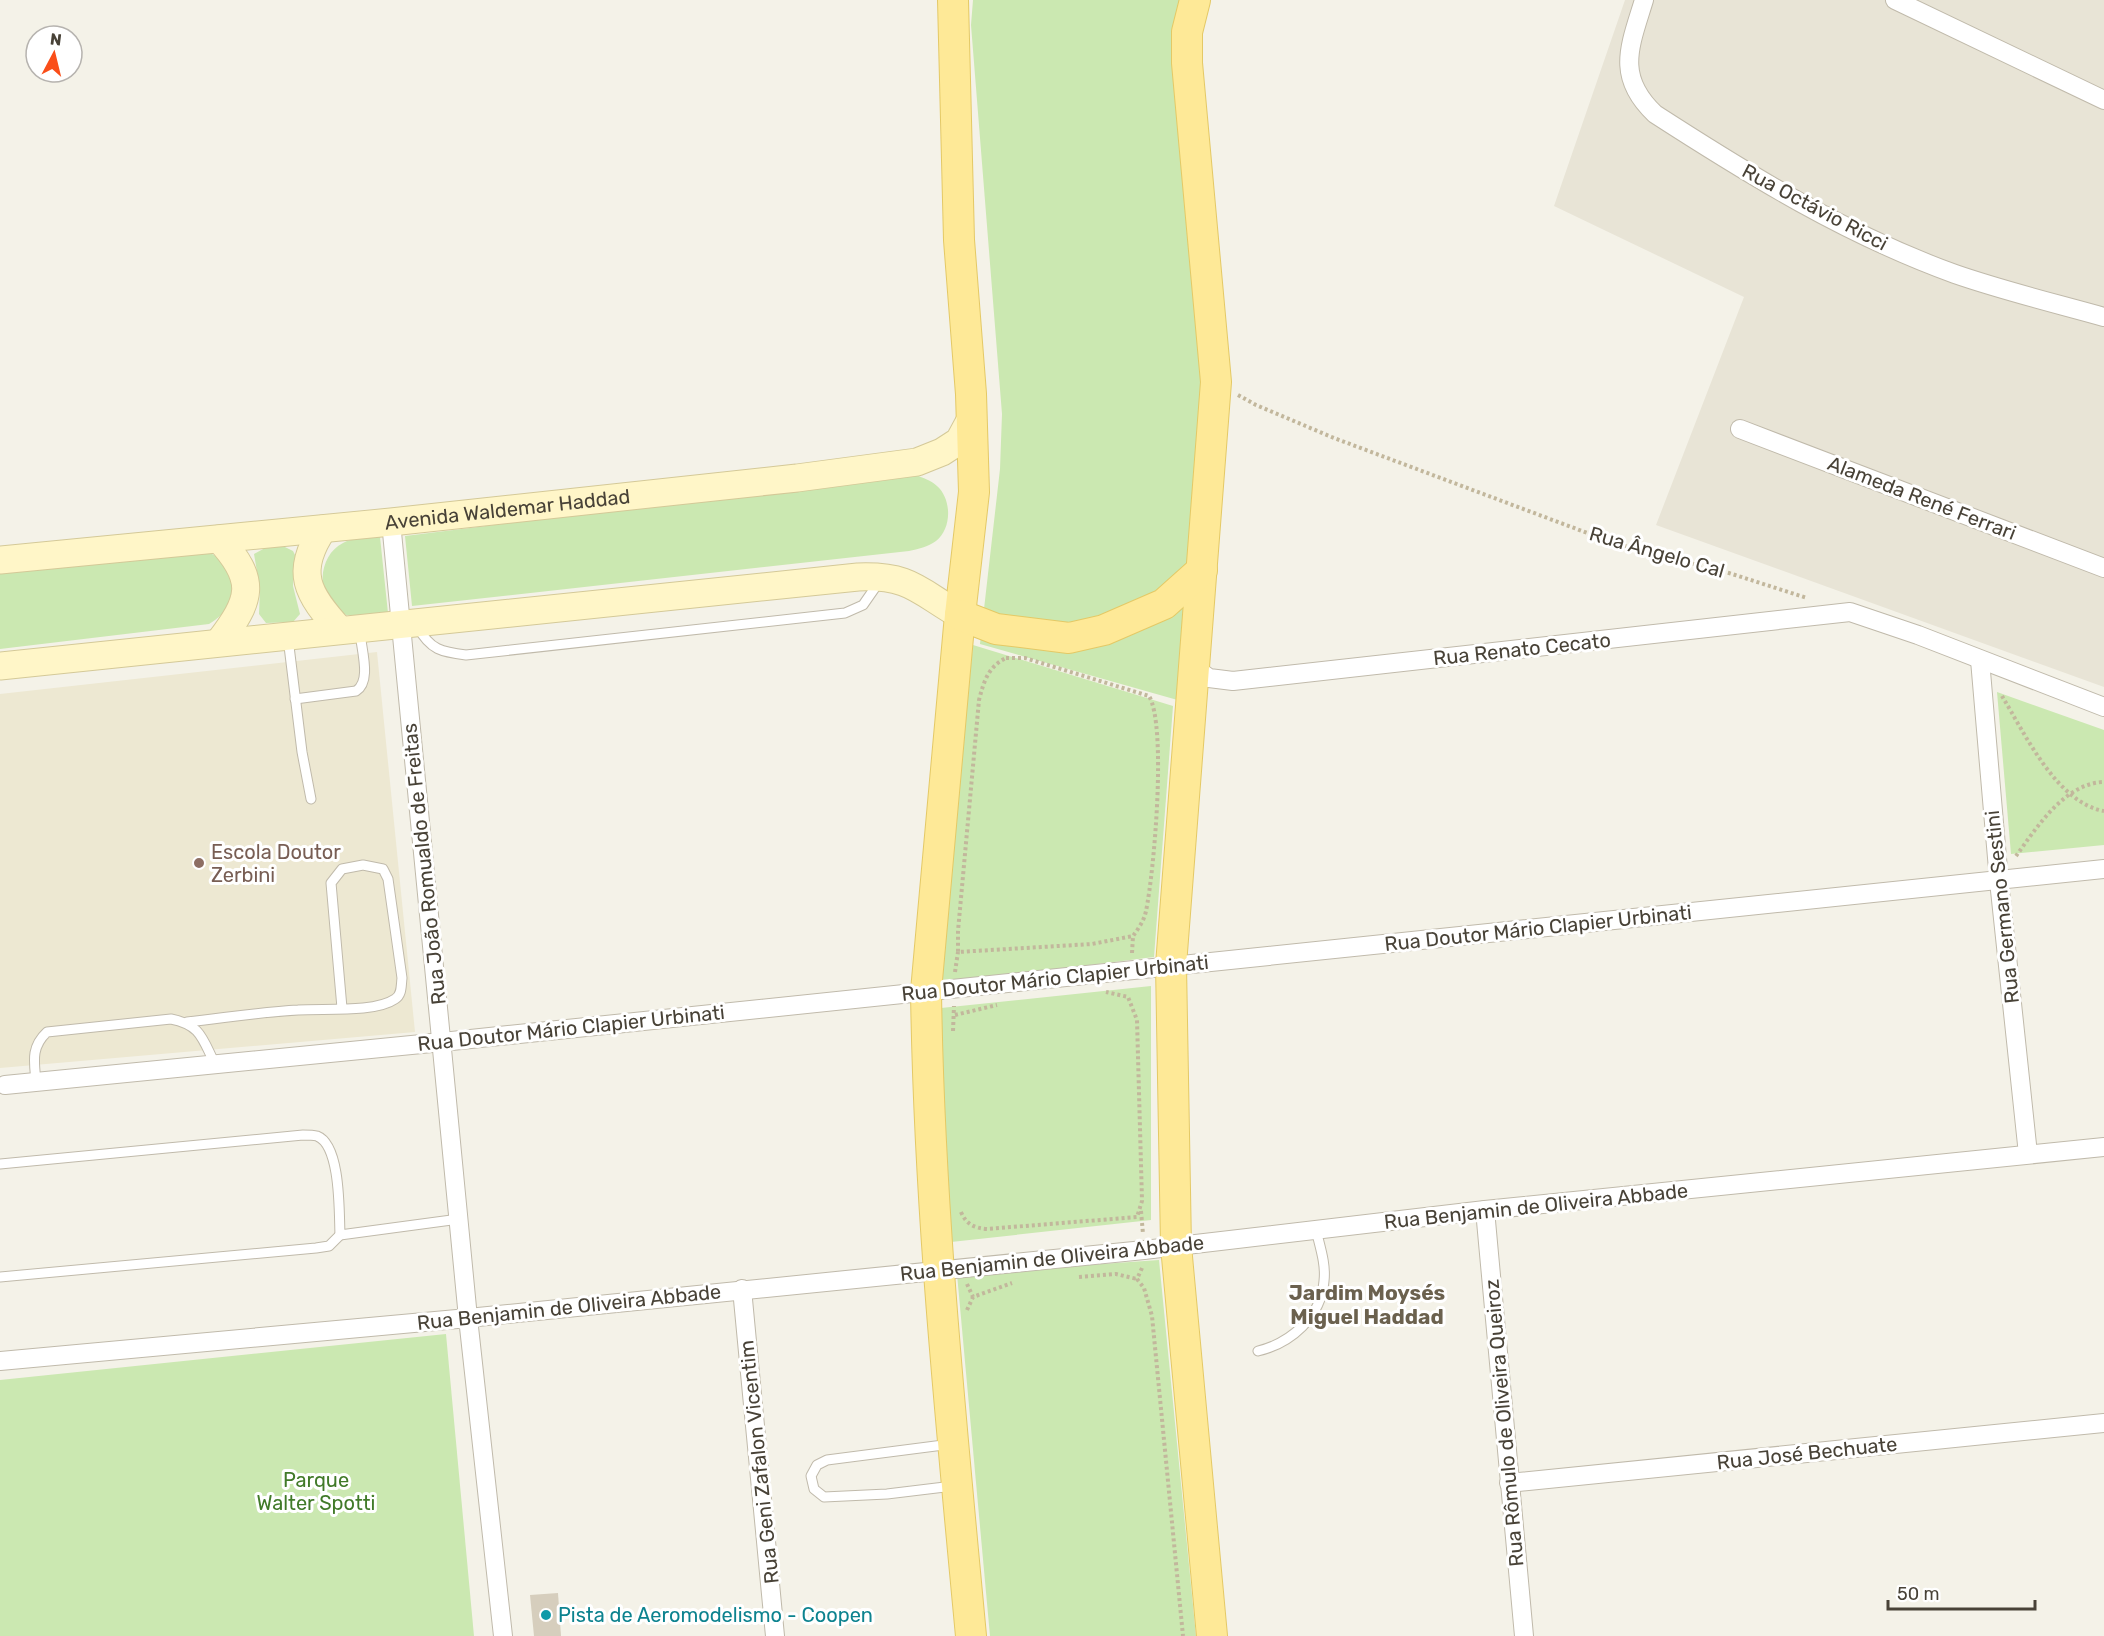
<svg xmlns="http://www.w3.org/2000/svg" width="2104" height="1636" font-family="Rubik,sans-serif">
<rect width="100%" height="100%" fill="#f4f2e8"/>
<polygon fill="#e8e4d6" points="1625,0 2104,0 2104,687 1656,525 1744,297 1554,206"/>
<polygon fill="#ede8d2" points="377,652 415,1032 0,1068 0,694"/>
<g fill="#cbe8b1">
<polygon points="973,0 1184,0 1208,391 1181,701 980,644 1000,469 1002,414 971,25"/>
<path d="M 916,475 C 923,478 931,480 937,486 C 952,499 952,529 936,541 C 928,547 918,549 909,551 L 412,606 L 405,536 L 885,476 Z"/>
<path d="M 380,537 L 388,613 C 374,615 355,620 342,613 C 315,599 317,556 343,543 C 353,537 368,538 380,537 Z"/>
<polygon points="283,546 293,551 295,555 293,586 300,614 293,622 266,623 259,614 260,589 254,554 265,548"/>
<path d="M 207,551 L 219,558 L 233,579 C 231,601 229,612 209,624 L 0,649 L 0,571 Z"/>
<polygon points="973,645 1173,706 1154,957 938,984"/>
<polygon points="1997,692 2104,730 2104,845 2011,854"/>
<polygon points="1151,986 1151,1220 951,1242 938,1091 941,1008"/>
<polygon points="1159,1260 1196,1636 990,1636 957,1274"/>
<polygon points="446,1334 474,1636 0,1636 0,1380"/>
</g>
<polygon fill="#d6cebd" points="558,1593 561,1636 534,1636 530,1595"/>
<g fill="none" stroke-linecap="round" stroke-linejoin="round">
<g stroke="#c0baab" stroke-width="11">
<g id="lane">
<path d="M 418,627 C 430,650 442,652 466,655 L 845,613 L 863,605 L 879,582"/>
<polyline points="288,638 302,752 311,799"/>
<path d="M 295,699 L 356,691 C 372,681 361,649 360,632"/>
<path d="M 187,1022 C 224,1018 261,1012 298,1010 C 323,1008 375,1013 395,999 C 402,995 401,986 402,978 L 388,879 L 383,869 L 363,865 L 342,869 L 331,883 L 342,1008"/>
<path d="M 36,1081 C 34,1061 31,1047 47,1032 L 171,1019 C 201,1025 202,1038 215,1064"/>
<path d="M 0,1164 L 303,1135 C 307,1135 313,1135 317,1136 C 341,1145 339,1213 340,1235 L 459,1219"/>
<polyline points="0,1277 316,1248 329,1246 340,1235"/>
<path d="M 1258,1351 C 1291,1343 1321,1317 1324,1281 C 1326,1264 1320,1247 1316,1230"/>
<polyline points="951,1444 827,1460 817,1465 811,1476 814,1489 824,1497 887,1494 953,1486"/>
</g>
</g>
<g stroke="#c0baab" stroke-width="20">
<g id="street">
<path d="M 1644,0 C 1630,46 1615,76 1655,114 C 1751,176 1847,235 1955,274 C 2004,291 2054,303 2104,317"/>
<polyline points="1895,0 2104,100"/>
<polyline points="1740,429 2104,568"/>
<polyline points="391,522 468,1318 503,1636"/>
<polyline points="1980,660 1999,881 2028,1154"/>
<polyline points="1196,669 1209,678 1233,681 1850,612 1918,635 2104,707"/>
<polyline points="5,1085 442,1042 2104,869"/>
<polyline points="1485,1210 1524,1636"/>
<polyline points="742,1289 775,1636"/>
<polyline points="0,1361 468,1318 1144,1250 1485,1210 2104,1147"/>
<polyline points="1509,1483 2104,1423"/>
</g>
</g>
<g stroke="#d4c998" stroke-width="29">
<g id="secondary">
<path d="M 323,529 C 294,572 307,594 340,630"/>
<path d="M 219,539 C 258,581 251,600 219,642"/>
<path id="s1" d="M 0,560 L 391,522 L 797,478 L 917,462 L 942,452 L 959,441 L 972,417 L 972,410"/>
<path d="M 0,666 L 858,577 C 911,575 918,591 960,615"/>
</g>
</g>
<g stroke="#e4c966" stroke-width="32">
<g id="primary">
<path d="M 953,0 L 959,240 L 971,394 L 974,492 L 960,615 L 926,991 C 929,1207 951,1421 971,1636"/>
<polyline points="1195,0 1187,32 1187,63 1216,382 1171,965 1176,1246 1212,1636"/>
<polyline points="960,615 996,629 1069,638 1104,630 1164,604 1202,570"/>
</g>
</g>
<g stroke="#c2b79c" stroke-width="4" stroke-dasharray="3 3" stroke-linecap="butt">
<polyline points="1238,395 1256,405 1334,438 1614,543 1729,573 1807,598"/>
<path d="M 1006,658 L 1025,658 L 1149,696 C 1167,726 1154,873 1146,911 C 1144,921 1138,929 1133,936 L 1092,944 L 958,952 L 958,931 L 979,700 C 984,681 988,667 1006,658 Z"/>
<path d="M 2002,696 C 2025,734 2057,803 2104,811"/>
<path d="M 2016,856 C 2037,827 2065,783 2104,782"/>
<polyline points="1132,953 1133,936"/>
<polyline points="955,972 958,952"/>
<polyline points="955,1015 997,1005"/>
<polyline points="953,1031 954,1006"/>
<polyline points="1141,1211 1143,1234"/>
<path d="M 961,1212 C 966,1224 974,1228 987,1229 L 1137,1217 L 1142,1201 L 1137,1020 L 1128,997 L 1106,992"/>
<polyline points="1142,1268 1137,1279 1144,1288 1152,1316 1183,1636"/>
<polyline points="1079,1277 1116,1274 1137,1279"/>
<polyline points="967,1284 973,1297 1012,1283"/>
<polyline points="967,1310 973,1297"/>
</g>
<use href="#lane" stroke="#fff" stroke-width="9"/>
<use href="#street" stroke="#fff" stroke-width="18"/>
<use href="#secondary" stroke="#fff6c8" stroke-width="27"/>
<use href="#primary" stroke="#fee997" stroke-width="30"/>
</g>
<circle fill="#8d6e63" stroke="#fff" stroke-width="2" cx="199" cy="863" r="6"/>
<circle fill="#0f9aa8" stroke="#fff" stroke-width="2" cx="546" cy="1615" r="6"/>
<g text-anchor="middle" stroke-width="6" stroke-linejoin="round" paint-order="stroke">
<g font-size="20" fill="#484237" stroke="#fff">
<text transform="translate(1815 207) rotate(28)" y="7">Rua Octávio Ricci</text>
<text transform="translate(1922 498) rotate(21)" y="7">Alameda René Ferrari</text>
<text dy="7" stroke="none"><textPath href="#s1" startOffset="510">Avenida Waldemar Haddad</textPath></text>
<text transform="translate(1657 552) rotate(16)" y="7">Rua Ângelo Cal</text>
<text transform="translate(1522 649) rotate(-6)" y="7">Rua Renato Cecato</text>
<text transform="translate(424 864) rotate(-96)" y="7">Rua João Romualdo de Freitas</text>
<text transform="translate(2002 907) rotate(-96)" y="7">Rua Germano Sestini</text>
<text transform="translate(1538 928) rotate(-6)" y="7">Rua Doutor Mário Clapier Urbinati</text>
<text transform="translate(1055 978) rotate(-6)" y="7">Rua Doutor Mário Clapier Urbinati</text>
<text transform="translate(571 1028) rotate(-6)" y="7">Rua Doutor Mário Clapier Urbinati</text>
<text transform="translate(1536 1206) rotate(-6)" y="7">Rua Benjamin de Oliveira Abbade</text>
<text transform="translate(1052 1258) rotate(-6)" y="7">Rua Benjamin de Oliveira Abbade</text>
<text transform="translate(569 1307) rotate(-6)" y="7">Rua Benjamin de Oliveira Abbade</text>
<text transform="translate(1504 1423) rotate(-95)" y="7">Rua Rômulo de Oliveira Queiroz</text>
<text transform="translate(1807 1453) rotate(-6)" y="7">Rua José Bechuate</text>
<text transform="translate(759 1462) rotate(-96)" y="7">Rua Geni Zafalon Vicentim</text>
</g>
<g font-size="20" fill="#785e54" stroke="#fff" text-anchor="start">
<text x="211" y="859">Escola Doutor<tspan x="211" dy="23">Zerbini</tspan></text>
</g>
<g font-size="20" fill="#417a29" stroke="#fff">
<text x="316" y="1487">Parque<tspan x="316" dy="23">Walter Spotti</tspan></text>
</g>
<g font-size="20" fill="#0d838f" stroke="#fff" text-anchor="start">
<text x="558" y="1622">Pista de Aeromodelismo - Coopen</text>
</g>
<g font-size="21" font-weight="bold" fill="#6b614e" stroke="#fff">
<text x="1367" y="1300">Jardim Moysés<tspan x="1367" dy="24">Miguel Haddad</tspan></text>
</g>
</g>
<g transform="translate(54 54) rotate(7)"><circle r="28" fill="#ffffff" stroke="#b6b3af" stroke-width="1.5"/>
<path d="M0-4.5L10 22L0 15L-10 22Z" fill="#fa4e19"/>
<text y="-9" font-size="16" font-weight="bold" text-anchor="middle" fill="#484237">N</text>
</g>
<path d="M1888 1600v9h147v-9" fill="none" stroke="#484237" stroke-width="3"/>
<text x="1897" y="1600" font-size="18" fill="#484237" stroke="#ffffff" stroke-width="4.5" paint-order="stroke">50 m</text>
</svg>
